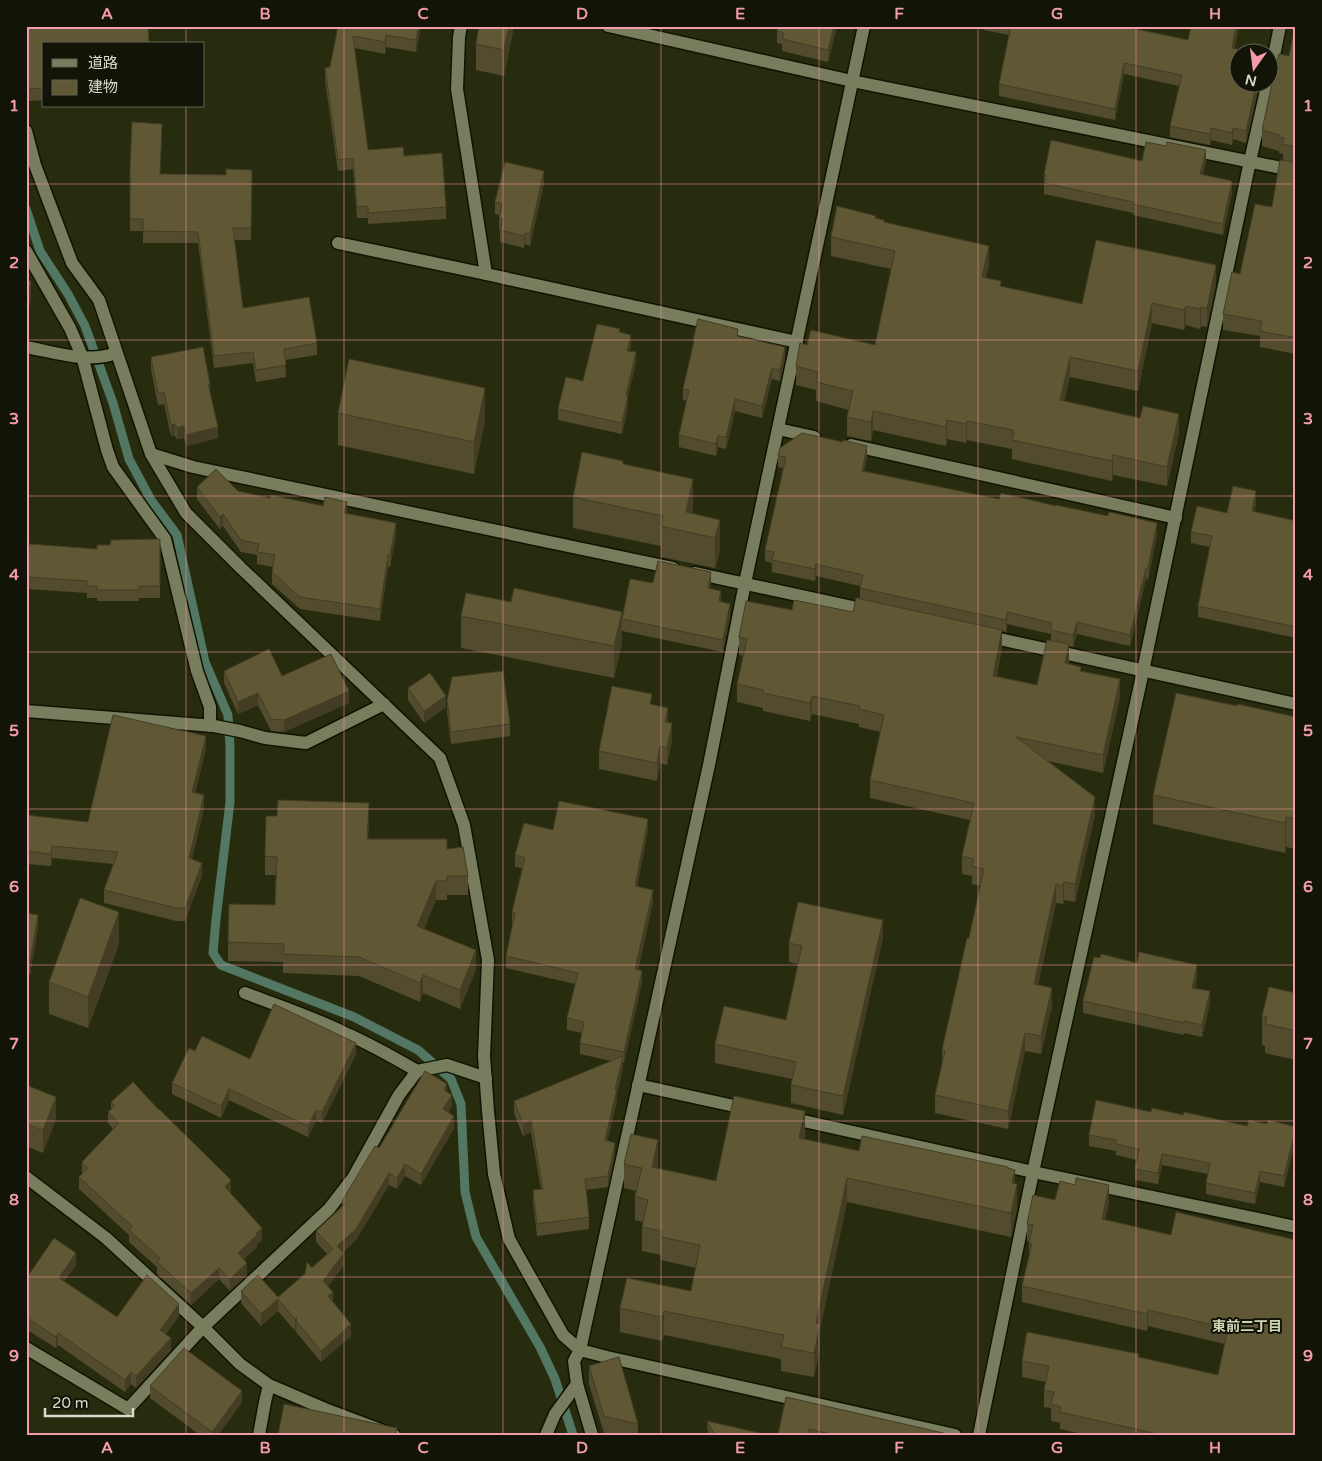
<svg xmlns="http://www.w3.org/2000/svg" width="1322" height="1461" font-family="'Varela Round','Noto Sans JP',sans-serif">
<rect width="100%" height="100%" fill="#282c0f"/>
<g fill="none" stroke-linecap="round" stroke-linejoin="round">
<polyline stroke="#527763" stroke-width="9" points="26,209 40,251 68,294 85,326 113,403 129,459 151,500 177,535 205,662 228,715 230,746 230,802 216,919 213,953 221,965 354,1017 418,1050 451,1079 461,1104 465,1192 476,1237 540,1347 555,1379 573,1435"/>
<g stroke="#111400" stroke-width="15">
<polyline id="service" points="26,251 70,328 82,356 107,450 113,467 165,539 197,671 210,707 210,726"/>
</g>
<g stroke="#111400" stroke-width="15">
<g id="minor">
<polyline points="461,26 459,37 457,89 486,274 797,342"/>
<polyline points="608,26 852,81 1296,171"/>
<polyline points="1270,75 1280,26"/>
<polyline points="26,131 35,165 72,263 99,300 151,454 186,513 241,568 440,758 464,825 488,960 484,1056 488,1111 494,1174 509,1239 563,1335 580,1350 607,1357 955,1435"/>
<polyline points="338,243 486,274"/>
<path d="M 26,347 C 54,352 88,364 116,353"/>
<polyline points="778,429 814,437"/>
<polyline points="851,445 1176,518"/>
<polyline points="151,454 193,467 673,568"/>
<polyline points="695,573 871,611"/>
<polyline points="986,636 1296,704"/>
<polyline points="26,711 214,726 240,731 265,738 306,743 384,704"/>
<path d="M 245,993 C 279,1006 313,1017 345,1033 C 370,1044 393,1057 417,1071 L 447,1065 L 486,1078"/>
<polyline points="638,1085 748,1109"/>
<polyline points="790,1118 1033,1172 1296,1227"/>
<polyline points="26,1177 106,1238 203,1327 240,1364 269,1385 325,1409 394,1435"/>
<polyline points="26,1348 128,1409 203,1327 329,1209 353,1178 399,1095 417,1071"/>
<polyline points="259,1435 265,1402 269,1385"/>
<polyline points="546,1435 555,1414 577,1384"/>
<polyline points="592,1435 577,1384 574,1361 580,1350 709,765 745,583 864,26"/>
<polyline points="979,1435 1033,1172 1143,671 1250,161 1268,82"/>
</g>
</g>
<use href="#service" stroke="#777d5d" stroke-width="12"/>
<use href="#minor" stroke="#777d5d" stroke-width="12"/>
</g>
<g fill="#534b2d" fill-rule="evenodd">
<polygon points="26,26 61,27 44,44 44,100 29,101 26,68"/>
<polygon points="338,26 421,26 416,52 386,47 385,54 354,48 368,150 404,156 446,207 446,219 368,224 368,218 357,218 353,169 338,171 325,80 325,68 330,67"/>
<polygon points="514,26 504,76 476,70 476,44"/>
<polygon points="837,26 828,62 782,51 782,44 777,43 777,31"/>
<polygon points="984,26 1122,26 1188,40 1239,26 1234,49 1260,82 1246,143 1233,139 1232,145 1211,140 1210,145 1170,137 1170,126 1179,86 1124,74 1115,120 999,96 999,84 1009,35 984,30"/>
<polygon points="1296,31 1296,354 1260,347 1260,336 1223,330 1223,314 1240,274 1272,207 1292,162 1283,160 1283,154 1279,153 1279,151 1262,146 1262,130 1289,56"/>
<polygon points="162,136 160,174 226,175 252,170 251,240 234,240 243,308 317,343 317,355 285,360 286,377 256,382 253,363 214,368 198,243 143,243 143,231 130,231 130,168"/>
<polygon points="1142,161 1206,161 1203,174 1232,192 1223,235 1133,215 1133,213 1044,194 1044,175"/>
<polygon points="544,183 530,246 525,244 524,248 500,242 500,230 499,230 499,215 495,214 495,202"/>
<polygon points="876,218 989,265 986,278 1001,286 1082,304 1216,284 1207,327 1201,326 1200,329 1186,325 1184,330 1152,323 1138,391 1070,377 1064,401 1179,433 1167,486 1113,475 1112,481 1012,459 1012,449 967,440 966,443 947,439 946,446 873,430 871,441 847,436 847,417 849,410 816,401 816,390 796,385 796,366 807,345 875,345 891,269 831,256 831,237"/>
<polygon points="620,333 631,346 630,351 636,363 628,395 628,406 622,434 558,420 558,409 583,381"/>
<polygon points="738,336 785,359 780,381 772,379 762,418 735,411 726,449 718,447 716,456 679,447 679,435 687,401 683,400 683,389 693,348 693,341"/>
<polygon points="151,357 210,384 210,391 218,438 186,446 184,438 177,439 175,436 171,436 164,404 158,405 151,369"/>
<polygon points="338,413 485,420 474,474 338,445"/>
<path d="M 778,456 L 867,457 L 864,471 L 1157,534 L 1148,580 L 1146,579 L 1130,646 L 1077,634 L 1073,647 L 1069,646 L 1069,664 L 1081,671 L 1120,697 L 1103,773 L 1048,761 L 1095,815 L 1075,902 L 1064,900 L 1063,904 L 1056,903 L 1038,985 L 1052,1006 L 1041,1054 L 1025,1051 L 1008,1129 L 935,1113 L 935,1095 L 942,1065 L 942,1050 L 969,938 L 980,886 L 972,884 L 972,876 L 962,874 L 962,856 L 970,820 L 870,798 L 870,780 L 881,732 L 859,727 L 859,724 L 812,714 L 810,721 L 763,711 L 763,708 L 737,702 L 737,684 L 744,656 L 739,655 L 739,637 L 792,610 L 853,612 L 860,598 L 860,586 L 816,576 L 815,581 L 772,572 L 772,563 L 765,561 L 765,550 L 783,468 L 778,467 ZM 1007,624 L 1051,634 L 1051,640 L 1037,685 L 997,676 L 1002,648 L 1002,631 L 1006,632 Z"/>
<polygon points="623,464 693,509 692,514 720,520 720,551 715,568 661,557 661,546 573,528 573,497"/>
<polygon points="197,487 238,491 347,514 396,534 390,567 388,567 380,621 300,609 272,584 272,572 273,567 257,564 257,555 241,552 223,526 220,529 197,499"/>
<polygon points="1256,503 1254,512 1296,521 1296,638 1198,617 1198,606 1210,547 1191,543 1191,532 1227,513"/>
<polygon points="160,539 160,598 139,598 139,601 97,601 97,598 87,598 87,593 27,589 27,577 97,549 110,545"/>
<polygon points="653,583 711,584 710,588 730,616 723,652 622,631 622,643 614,678 461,648 461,616 622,618"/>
<polygon points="224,671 282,676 349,703 284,732 271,731 258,705 238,714 224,683"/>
<polygon points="408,688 446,707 424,723 408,700"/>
<polygon points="447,700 510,724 510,736 451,744 447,712"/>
<polygon points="652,705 668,723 672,741 667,765 660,763 657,781 599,769 599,751"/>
<polygon points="1237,706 1296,717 1296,849 1286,847 1285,853 1153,824 1153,795"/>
<polygon points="206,748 195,793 204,808 192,859 202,875 185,921 176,921 104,903 104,890 113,864 52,858 51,866 26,864 26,815 88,822"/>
<polygon points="369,822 368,839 447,849 468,876 468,895 447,895 447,900 436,900 424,929 476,969 460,1009 423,993 420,1002 359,976 283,973 283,962 228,961 228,942 275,905 276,875 265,875 265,856"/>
<polygon points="553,830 648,830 637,887 653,902 638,970 642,982 624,1063 623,1063 623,1067 617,1093 617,1100 607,1141 615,1154 608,1187 586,1190 589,1217 589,1229 537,1236 533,1202 533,1190 541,1189 531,1132 523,1136 514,1113 514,1101 611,1061 580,1054 580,1043 582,1033 567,1030 567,1018 575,984 506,968 506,956 513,924 512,924 512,912 522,868 515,867 515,855"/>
<polygon points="26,913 38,928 30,974 26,974"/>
<polygon points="883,938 843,1115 791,1103 791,1085 792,1079 715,1063 715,1044 786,1020 798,964 789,962 789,943"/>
<polygon points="119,944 88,1028 49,1014 49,982"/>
<polygon points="1197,977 1195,988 1210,1003 1202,1037 1184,1033 1184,1035 1083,1013 1083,1001"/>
<polygon points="1296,993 1296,1060 1265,1053 1265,1046 1262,1045 1262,1016"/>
<polygon points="195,1051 250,1059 356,1054 322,1123 316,1121 308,1137 229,1100 221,1118 172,1094 172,1083"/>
<polygon points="26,1085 56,1119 43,1153 26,1146"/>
<polygon points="447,1092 452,1106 448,1113 454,1128 421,1185 405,1176 397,1189 389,1185 356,1240 343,1252 344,1265 328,1286 333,1303 351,1336 321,1362 296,1332 296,1329 295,1331 278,1311 261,1326 241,1303 241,1291 278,1297 327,1254 316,1242 316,1231 342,1206 342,1201 379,1148"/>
<polygon points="111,1102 231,1192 230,1193 262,1240 257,1244 257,1247 244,1259 247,1275 230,1291 219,1279 191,1305 157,1274 157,1267 129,1242 129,1235 79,1189 79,1177 82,1174 82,1162 113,1129 108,1123 108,1112 111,1109"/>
<polygon points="1151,1112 1183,1115 1296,1138 1284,1187 1260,1182 1255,1204 1206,1194 1206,1183 1208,1174 1162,1165 1158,1184 1135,1180 1135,1169 1137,1160 1116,1155 1116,1151 1089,1146 1089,1135"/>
<polygon points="805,1135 804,1139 859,1151 1008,1168 1015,1184 1017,1208 1011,1237 847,1202 820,1329 820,1348 814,1377 781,1371 781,1359 664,1335 662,1341 620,1332 620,1308 691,1291 696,1268 661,1260 661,1255 642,1251 642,1227 643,1222 635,1220 635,1196 636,1191 624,1188 624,1164 658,1164 657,1168 716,1181"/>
<polygon points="1075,1185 1109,1202 1105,1220 1171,1235 1296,1435 1086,1435 1060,1429 1060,1423 1051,1421 1051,1408 1044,1407 1044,1390 1046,1382 1022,1377 1022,1361 1139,1357 1218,1375 1225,1344 1148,1326 1147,1331 1022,1302 1022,1286 1029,1257 1029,1241 1027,1241 1027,1224 1055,1200"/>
<polygon points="76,1265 64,1281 117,1317 179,1316 166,1334 171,1350 136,1388 131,1384 125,1392 58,1345 56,1348 26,1329 26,1279"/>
<polygon points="589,1366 638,1424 638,1435 609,1435 604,1433 589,1384"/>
<polygon points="150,1386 242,1402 218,1435 200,1435 150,1398"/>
<polygon points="786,1397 952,1435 778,1435"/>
<polygon points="707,1421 768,1435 708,1435"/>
</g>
<g fill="#433d24">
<polygon points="419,26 421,26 416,52 416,40"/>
<polygon points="509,26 514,26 504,76 504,50"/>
<polygon points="834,26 837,26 828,62 828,50"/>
<polygon points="1236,26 1239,26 1232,60 1232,48"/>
<polygon points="386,35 386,47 385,54 385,42"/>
<polygon points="1124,63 1124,74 1115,120 1115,109"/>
<polygon points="1257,82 1260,82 1246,143 1246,131"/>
<polygon points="1211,128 1211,140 1210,145 1210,134"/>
<polygon points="1233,128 1233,139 1232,145 1232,133"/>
<polygon points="1206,150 1206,161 1200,185 1200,174"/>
<polygon points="544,171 544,183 530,246 530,234"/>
<polygon points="1232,181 1232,192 1223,235 1223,224"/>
<polygon points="525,233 525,244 524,248 524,236"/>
<polygon points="989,246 989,265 982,296 982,277"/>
<polygon points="1216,265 1216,284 1207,327 1207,308"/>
<polygon points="31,281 31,299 26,326 26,309"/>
<polygon points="1152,303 1152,323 1138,391 1138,371"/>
<polygon points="1186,306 1186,325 1184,330 1184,310"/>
<polygon points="1201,307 1201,326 1200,329 1200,309"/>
<polygon points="631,335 631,346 627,361 627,351"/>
<polygon points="785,347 785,359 780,381 780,370"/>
<polygon points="636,352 636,363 626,405 626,395"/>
<polygon points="1070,357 1070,377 1060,420 1060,400"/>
<polygon points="772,368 772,379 762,418 762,406"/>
<polygon points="485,388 485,420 474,474 474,442"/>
<polygon points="628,395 628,406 622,434 622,423"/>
<polygon points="735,399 735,411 726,449 726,437"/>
<polygon points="873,411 873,430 871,441 871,422"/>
<polygon points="1179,414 1179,433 1167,486 1167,467"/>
<polygon points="947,420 947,439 946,446 946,427"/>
<polygon points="967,421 967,440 966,443 966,424"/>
<polygon points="175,424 175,436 171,436 171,425"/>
<polygon points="184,426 184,438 177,439 177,428"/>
<polygon points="218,427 218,438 186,446 186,435"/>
<polygon points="718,436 718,447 716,456 716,444"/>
<polygon points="867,446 867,457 862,482 862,471"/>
<polygon points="1113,455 1113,475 1112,481 1112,461"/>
<polygon points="693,479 693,509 688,532 686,512"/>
<polygon points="1256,491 1256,503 1252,522 1252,511"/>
<polygon points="347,502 347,513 344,525 344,513"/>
<polygon points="223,514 223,526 220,529 220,517"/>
<polygon points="720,520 720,551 715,568 715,538"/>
<polygon points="396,523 396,534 390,567 390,555"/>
<polygon points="1157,523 1157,534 1148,580 1148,568"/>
<polygon points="388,555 388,567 380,621 380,609"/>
<polygon points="816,564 816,576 815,581 815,569"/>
<polygon points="1146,568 1146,579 1130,646 1130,635"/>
<polygon points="711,572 711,584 708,599 708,588"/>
<polygon points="721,591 721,602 719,601"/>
<polygon points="730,604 730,616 723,652 723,640"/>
<polygon points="622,612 622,643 614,678 614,646"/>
<polygon points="1007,612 1007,624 1006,632 1006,620"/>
<polygon points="1077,622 1077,634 1073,647 1073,635"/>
<polygon points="1002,630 1002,648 993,694 993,676"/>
<polygon points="1069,644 1069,663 1065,681 1065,663"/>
<polygon points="1120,679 1120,697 1103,773 1103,755"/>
<polygon points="349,691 349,703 284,732 284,720"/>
<polygon points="258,693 258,705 238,714 238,702"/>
<polygon points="446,696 446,707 424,723 424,711"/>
<polygon points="812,696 812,714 810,721 810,703"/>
<polygon points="668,708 668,725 665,722"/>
<polygon points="672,723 672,741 667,765 667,748"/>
<polygon points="206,736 206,748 192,805 192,792"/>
<polygon points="660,746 660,763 657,781 657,763"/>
<polygon points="204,795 204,808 189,870 189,858"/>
<polygon points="1095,797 1095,815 1075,902 1075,884"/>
<polygon points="1286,817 1286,847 1285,853 1285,823"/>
<polygon points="648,819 648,830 635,898 635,886"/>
<polygon points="52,846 52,858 51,866 51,854"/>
<polygon points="202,863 202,875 185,921 185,908"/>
<polygon points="436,881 436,900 417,945 417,926"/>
<polygon points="1064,882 1064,900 1063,904 1063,886"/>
<polygon points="1056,884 1056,903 1034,1002 1034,984"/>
<polygon points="653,890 653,902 635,981 635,969"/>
<polygon points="119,912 119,944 88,1028 88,997"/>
<polygon points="38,915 38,928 30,974 30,962"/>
<polygon points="883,920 883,938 843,1115 843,1096"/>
<polygon points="476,950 476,969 460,1009 460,990"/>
<polygon points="1197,965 1197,977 1192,999 1192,988"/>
<polygon points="642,971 642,982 624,1063 624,1052"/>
<polygon points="423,975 423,993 420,1002 420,983"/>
<polygon points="1052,988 1052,1006 1041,1054 1041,1036"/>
<polygon points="1210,991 1210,1003 1202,1037 1202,1025"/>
<polygon points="1025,1033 1025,1051 1008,1129 1008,1111"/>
<polygon points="356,1043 356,1054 322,1123 322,1112"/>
<polygon points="623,1056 623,1067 617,1093 617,1100 605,1152 605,1140"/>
<polygon points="447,1084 447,1096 444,1090"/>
<polygon points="229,1089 229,1100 221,1118 221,1106"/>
<polygon points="452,1095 452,1106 443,1121 443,1109"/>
<polygon points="56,1097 56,1119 43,1153 43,1130"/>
<polygon points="316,1110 316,1121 308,1137 308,1126"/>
<polygon points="805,1111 805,1135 799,1162 799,1138"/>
<polygon points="454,1116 454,1128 421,1185 421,1174"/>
<polygon points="531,1120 531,1132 523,1136 523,1124"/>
<polygon points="1296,1127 1296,1138 1284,1187 1284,1176"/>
<polygon points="658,1140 658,1164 652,1191 652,1167"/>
<polygon points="615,1143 615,1154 608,1187 608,1176"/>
<polygon points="1162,1154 1162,1165 1158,1184 1158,1173"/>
<polygon points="405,1164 405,1176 397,1189 397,1178"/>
<polygon points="1015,1170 1015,1194 1012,1183"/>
<polygon points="1260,1171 1260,1182 1255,1204 1255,1193"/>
<polygon points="389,1173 389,1185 356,1240 337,1258 337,1246"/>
<polygon points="847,1178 847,1202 820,1329 820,1348 814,1377 814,1353 816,1323"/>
<polygon points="231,1180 231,1192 225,1198 225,1187"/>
<polygon points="1017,1184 1017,1208 1011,1237 1011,1213"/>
<polygon points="1109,1185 1109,1202 1102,1235 1102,1219"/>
<polygon points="262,1228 262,1240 257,1244 257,1247 238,1265 238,1253"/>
<polygon points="76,1253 76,1265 59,1289 59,1278"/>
<polygon points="344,1253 344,1265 323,1292 323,1281"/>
<polygon points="247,1263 247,1275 230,1291 230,1279"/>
<polygon points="219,1268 219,1279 191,1305 191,1293"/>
<polygon points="333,1292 333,1303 328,1296"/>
<polygon points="278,1299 278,1311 261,1326 261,1314"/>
<polygon points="179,1304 179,1316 160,1342 160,1330"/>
<polygon points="1148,1310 1148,1326 1147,1331 1147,1314"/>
<polygon points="664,1311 664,1335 662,1341 662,1317"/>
<polygon points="297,1317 296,1329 295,1331 295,1319"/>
<polygon points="351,1324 351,1336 321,1362 321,1351"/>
<polygon points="58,1333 58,1345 56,1348 56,1337"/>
<polygon points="171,1338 171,1350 136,1388 136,1376"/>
<polygon points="131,1372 131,1384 125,1392 125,1380"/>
<polygon points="242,1391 242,1402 218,1435 212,1435 212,1432"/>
</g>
<g fill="#605734" stroke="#433d24">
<polygon points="26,26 61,26 61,27 82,26 148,26 149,44 44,44 44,88 29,89 26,56"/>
<polygon points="338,26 419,26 416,40 386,35 385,42 353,36 368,150 403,147 404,156 442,153 446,207 368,213 368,206 357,207 353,158 338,160 325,68 330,67"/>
<polygon points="479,26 509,26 504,50 476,44"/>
<polygon points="778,26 834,26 828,50 782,39 784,33 777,31"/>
<polygon points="1011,26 1122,26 1188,40 1191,26 1236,26 1232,48 1251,52 1240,52 1240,82 1257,82 1246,131 1233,128 1232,133 1211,128 1210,134 1170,126 1182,75 1124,63 1115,109 999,84"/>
<polygon points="1294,30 1296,31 1296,147 1283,144 1284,138 1279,137 1279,135 1262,130 1276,65 1279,54 1289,56"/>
<polygon points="132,122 162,124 160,174 226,175 226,169 252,170 251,228 233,228 243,308 309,297 317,343 284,349 286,365 256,370 253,352 214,356 198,232 143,231 143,219 130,219 130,168"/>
<polygon points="1051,140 1142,161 1146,142 1166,146 1167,142 1206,150 1200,174 1232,181 1223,224 1133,204 1133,202 1044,183 1046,175 1044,175"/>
<polygon points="1280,160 1296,162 1296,338 1260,331 1262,321 1223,314 1232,272 1240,274 1255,204 1272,207"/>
<polygon points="505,162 544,171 530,234 525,233 524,236 500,230 503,219 499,218 502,204 495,202"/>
<polygon points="837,206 876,216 875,218 884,220 884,222 989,246 982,277 1001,281 1000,286 1082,304 1096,240 1216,265 1207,308 1201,307 1200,309 1186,306 1184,310 1152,303 1138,371 1070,357 1060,400 1140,418 1143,406 1179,414 1167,467 1113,455 1112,461 1012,440 1014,433 1012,433 1013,430 967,421 966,424 947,420 946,427 873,411 871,422 847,417 853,391 816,382 818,372 796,366 800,343 807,345 811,330 875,345 895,251 831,237"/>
<polygon points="26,281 31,281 26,309"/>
<polygon points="698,319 738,329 737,336 785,347 780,370 772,368 762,406 735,399 726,437 718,436 716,444 679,435 689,390 683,389 694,341 693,341"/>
<polygon points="597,324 620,329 619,332 631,335 627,351 636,352 626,395 628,395 622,423 558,409 566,377 583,381"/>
<polygon points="203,347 210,384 208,384 218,427 186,435 184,426 177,428 175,424 171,425 164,392 158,393 151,357"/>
<polygon points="349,359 485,388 474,442 338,413"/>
<polygon points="802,433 843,442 843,440 867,446 862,471 999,499 1001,493 1056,506 1056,505 1108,516 1109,512 1157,523 1148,568 1146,568 1130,635 1077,622 1073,635 1051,630 1052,623 1007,612 1006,620 860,588 863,575 816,564 815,569 772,560 774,552 765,550 786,457 778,456 780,448"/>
<polygon points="582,452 623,461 623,464 693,479 686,512 720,520 715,538 661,526 663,516 573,497"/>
<polygon points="216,469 238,491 270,498 271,495 323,506 325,497 347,502 344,513 396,523 390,555 388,555 380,609 300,597 272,572 275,555 257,552 259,544 241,540 223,514 220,517 197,487"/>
<polygon points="1233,486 1256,491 1252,511 1296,521 1296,627 1198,606 1212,536 1191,532 1197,506 1227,513"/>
<polygon points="160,539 160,586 139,586 139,590 97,590 97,586 87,586 87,581 27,577 29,544 97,549 97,545 110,545 111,540"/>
<polygon points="658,561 711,572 708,588 721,591 719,601 730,604 723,640 622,619 630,579 653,583"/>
<polygon points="514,588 622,612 614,646 461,616 466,593 511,602"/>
<polygon points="856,598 1002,630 993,676 1037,685 1047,640 1069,644 1065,663 1081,667 1080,671 1120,679 1103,755 1016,737 1095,797 1075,884 1064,882 1063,886 1056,884 1034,984 1052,988 1041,1036 1025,1033 1008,1111 935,1095 945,1051 942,1050 967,938 969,938 984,869 972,866 974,859 962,856 974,803 870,780 884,715 859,709 860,706 812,696 810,703 763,693 763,690 737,684 747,639 739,637 746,601 792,610 794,600 853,612"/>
<polygon points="269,649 282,676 331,654 349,691 284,720 271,719 258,693 238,702 224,671"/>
<polygon points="503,671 510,724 451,732 447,700 452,677"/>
<polygon points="430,673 446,696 424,711 408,688"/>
<polygon points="612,686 652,694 650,704 668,708 665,722 672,723 667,748 660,746 657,763 599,751"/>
<polygon points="1176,693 1237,706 1237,704 1296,717 1296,819 1286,817 1285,823 1153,795"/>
<polygon points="113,715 206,736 192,792 204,795 189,858 202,863 185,908 176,908 104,890 118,852 52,846 51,854 26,851 26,815 88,822"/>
<polygon points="278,800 369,803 367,839 447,839 447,849 463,847 468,876 447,876 447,881 436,881 417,926 476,950 460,990 423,975 420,983 359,957 283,954 284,944 228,942 229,904 275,905 277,857 265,856 266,816 277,816"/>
<polygon points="559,801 648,819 635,886 653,890 635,969 642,971 624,1052 580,1043 584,1022 567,1018 578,973 506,956 515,913 512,912 525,858 515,855 524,823 553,830"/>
<polygon points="80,898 119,912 88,997 49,982"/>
<polygon points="798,902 883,920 843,1096 791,1085 796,1062 715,1044 724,1006 786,1020 802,946 789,943"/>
<polygon points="26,913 38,915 30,962 26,961"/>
<polygon points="1139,952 1197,965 1192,988 1210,991 1202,1025 1184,1021 1184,1023 1083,1001 1094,957 1100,958 1101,954 1137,963"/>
<polygon points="1269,987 1296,993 1296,1031 1265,1024 1267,1017 1262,1016"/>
<polygon points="274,1004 356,1043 322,1112 316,1110 308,1126 229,1089 221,1106 172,1083 189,1048 195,1051 202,1036 250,1059"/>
<polygon points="623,1056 615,1089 617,1088 605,1140 615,1143 608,1176 585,1179 589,1217 537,1224 533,1190 543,1189 531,1120 523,1124 514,1101"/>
<polygon points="425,1071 447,1084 444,1090 452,1095 443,1109 454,1116 421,1174 405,1164 397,1178 389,1173 356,1229 337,1246 344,1253 323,1281 333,1292 328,1296 351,1324 321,1351 296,1321 297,1317 295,1319 278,1299 261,1314 241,1291 258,1275 278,1297 305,1274 307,1262 312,1268 333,1249 316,1231 345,1204 342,1201 375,1146 379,1148"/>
<polygon points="133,1082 159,1110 159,1109 231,1180 225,1187 262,1228 256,1234 257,1235 238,1253 247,1263 230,1279 219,1268 191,1293 157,1262 160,1258 129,1230 132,1226 79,1177 88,1168 82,1162 119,1123 108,1112 115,1106 111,1102"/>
<polygon points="26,1085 56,1097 43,1130 26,1124"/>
<polygon points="734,1096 805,1111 799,1138 859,1151 862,1136 1008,1167 1008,1168 1015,1170 1012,1183 1017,1184 1011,1213 847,1178 816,1323 820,1324 814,1353 781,1347 784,1335 664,1311 662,1317 620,1308 627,1278 691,1291 700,1245 661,1237 662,1231 642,1227 648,1200 635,1196 642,1168 624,1164 631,1134 658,1140 652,1167 716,1181"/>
<polygon points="1096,1100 1151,1112 1152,1108 1183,1115 1184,1112 1247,1126 1249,1120 1267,1124 1268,1120 1296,1127 1284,1176 1260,1171 1255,1193 1206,1183 1210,1163 1162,1154 1158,1173 1135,1169 1139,1149 1116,1144 1116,1140 1089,1135"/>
<polygon points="1076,1178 1109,1185 1102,1219 1171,1235 1176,1212 1296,1240 1296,1435 1162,1435 1060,1412 1061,1407 1051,1404 1054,1392 1044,1390 1049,1366 1022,1361 1027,1332 1139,1354 1138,1357 1218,1375 1228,1328 1148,1310 1147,1314 1022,1286 1032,1244 1029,1243 1033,1225 1027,1224 1033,1195 1055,1200 1060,1181 1075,1185"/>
<polygon points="54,1238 76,1253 59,1278 117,1317 147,1275 179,1304 160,1330 171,1338 136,1376 131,1372 125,1380 58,1333 56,1337 26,1317 26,1279"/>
<polygon points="184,1348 242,1391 212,1432 150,1386"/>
<polygon points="619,1357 638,1424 604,1416 589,1366"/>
<polygon points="786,1397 952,1435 835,1435 809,1429 808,1435 778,1435"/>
<polygon points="284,1404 397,1428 395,1435 278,1435"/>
<polygon points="707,1421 768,1435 715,1435"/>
</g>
<path fill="none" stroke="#f39aab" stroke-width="1" stroke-opacity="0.55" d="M 186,26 L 186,44M 344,26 L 344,1435M 503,26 L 503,1435M 661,26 L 661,1435M 819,26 L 819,1435M 978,26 L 978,1435M 1136,26 L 1136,1435M 186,106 L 186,1435M 26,184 L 1296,184M 26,340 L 1296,340M 26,496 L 1296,496M 26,652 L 1296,652M 26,809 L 1296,809M 26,965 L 1296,965M 26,1121 L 1296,1121M 26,1277 L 1296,1277"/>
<g text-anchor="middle" stroke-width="4" stroke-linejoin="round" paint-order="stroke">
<g font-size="14" font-weight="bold" fill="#ced5b2" stroke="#121407">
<text x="1247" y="1331">東前二丁目</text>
</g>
</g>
<rect width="1322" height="1461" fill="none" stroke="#121407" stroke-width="55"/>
<rect x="42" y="42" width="162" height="65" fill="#121407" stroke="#616455"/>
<rect x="52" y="59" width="25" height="8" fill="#777d5d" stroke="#616455"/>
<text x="88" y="68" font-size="15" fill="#d8dbca">道路</text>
<rect x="52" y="80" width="25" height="15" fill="#605734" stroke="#616455"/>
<text x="88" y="92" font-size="15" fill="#d8dbca">建物</text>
<g transform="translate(1254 68) rotate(194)"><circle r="24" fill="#121407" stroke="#616455"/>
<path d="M0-4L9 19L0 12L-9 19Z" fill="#f39aab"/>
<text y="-8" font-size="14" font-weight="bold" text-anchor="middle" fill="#d8dbca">N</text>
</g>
<path d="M45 1408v8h88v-8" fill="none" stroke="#d8dbca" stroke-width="2.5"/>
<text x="52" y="1408" font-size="15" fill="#d8dbca" stroke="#121407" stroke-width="4" paint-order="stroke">20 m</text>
<rect x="28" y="28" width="1266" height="1406" fill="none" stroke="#f39aab" stroke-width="2"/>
<g font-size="16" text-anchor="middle" font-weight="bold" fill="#f39aab">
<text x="107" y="19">A</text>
<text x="265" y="19">B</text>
<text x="423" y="19">C</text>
<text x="582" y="19">D</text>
<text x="740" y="19">E</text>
<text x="899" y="19">F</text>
<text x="1057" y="19">G</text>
<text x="1215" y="19">H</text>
<text x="14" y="111">1</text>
<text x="1308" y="111">1</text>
<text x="14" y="268">2</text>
<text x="1308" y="268">2</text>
<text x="14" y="424">3</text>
<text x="1308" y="424">3</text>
<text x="14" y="580">4</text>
<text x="1308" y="580">4</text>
<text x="14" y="736">5</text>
<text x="1308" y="736">5</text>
<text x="14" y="892">6</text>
<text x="1308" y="892">6</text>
<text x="14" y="1049">7</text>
<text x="1308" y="1049">7</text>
<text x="14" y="1205">8</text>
<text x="1308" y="1205">8</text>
<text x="14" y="1361">9</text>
<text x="1308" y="1361">9</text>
<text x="107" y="1453">A</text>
<text x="265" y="1453">B</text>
<text x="423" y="1453">C</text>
<text x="582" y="1453">D</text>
<text x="740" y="1453">E</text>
<text x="899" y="1453">F</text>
<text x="1057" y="1453">G</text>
<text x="1215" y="1453">H</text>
</g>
</svg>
